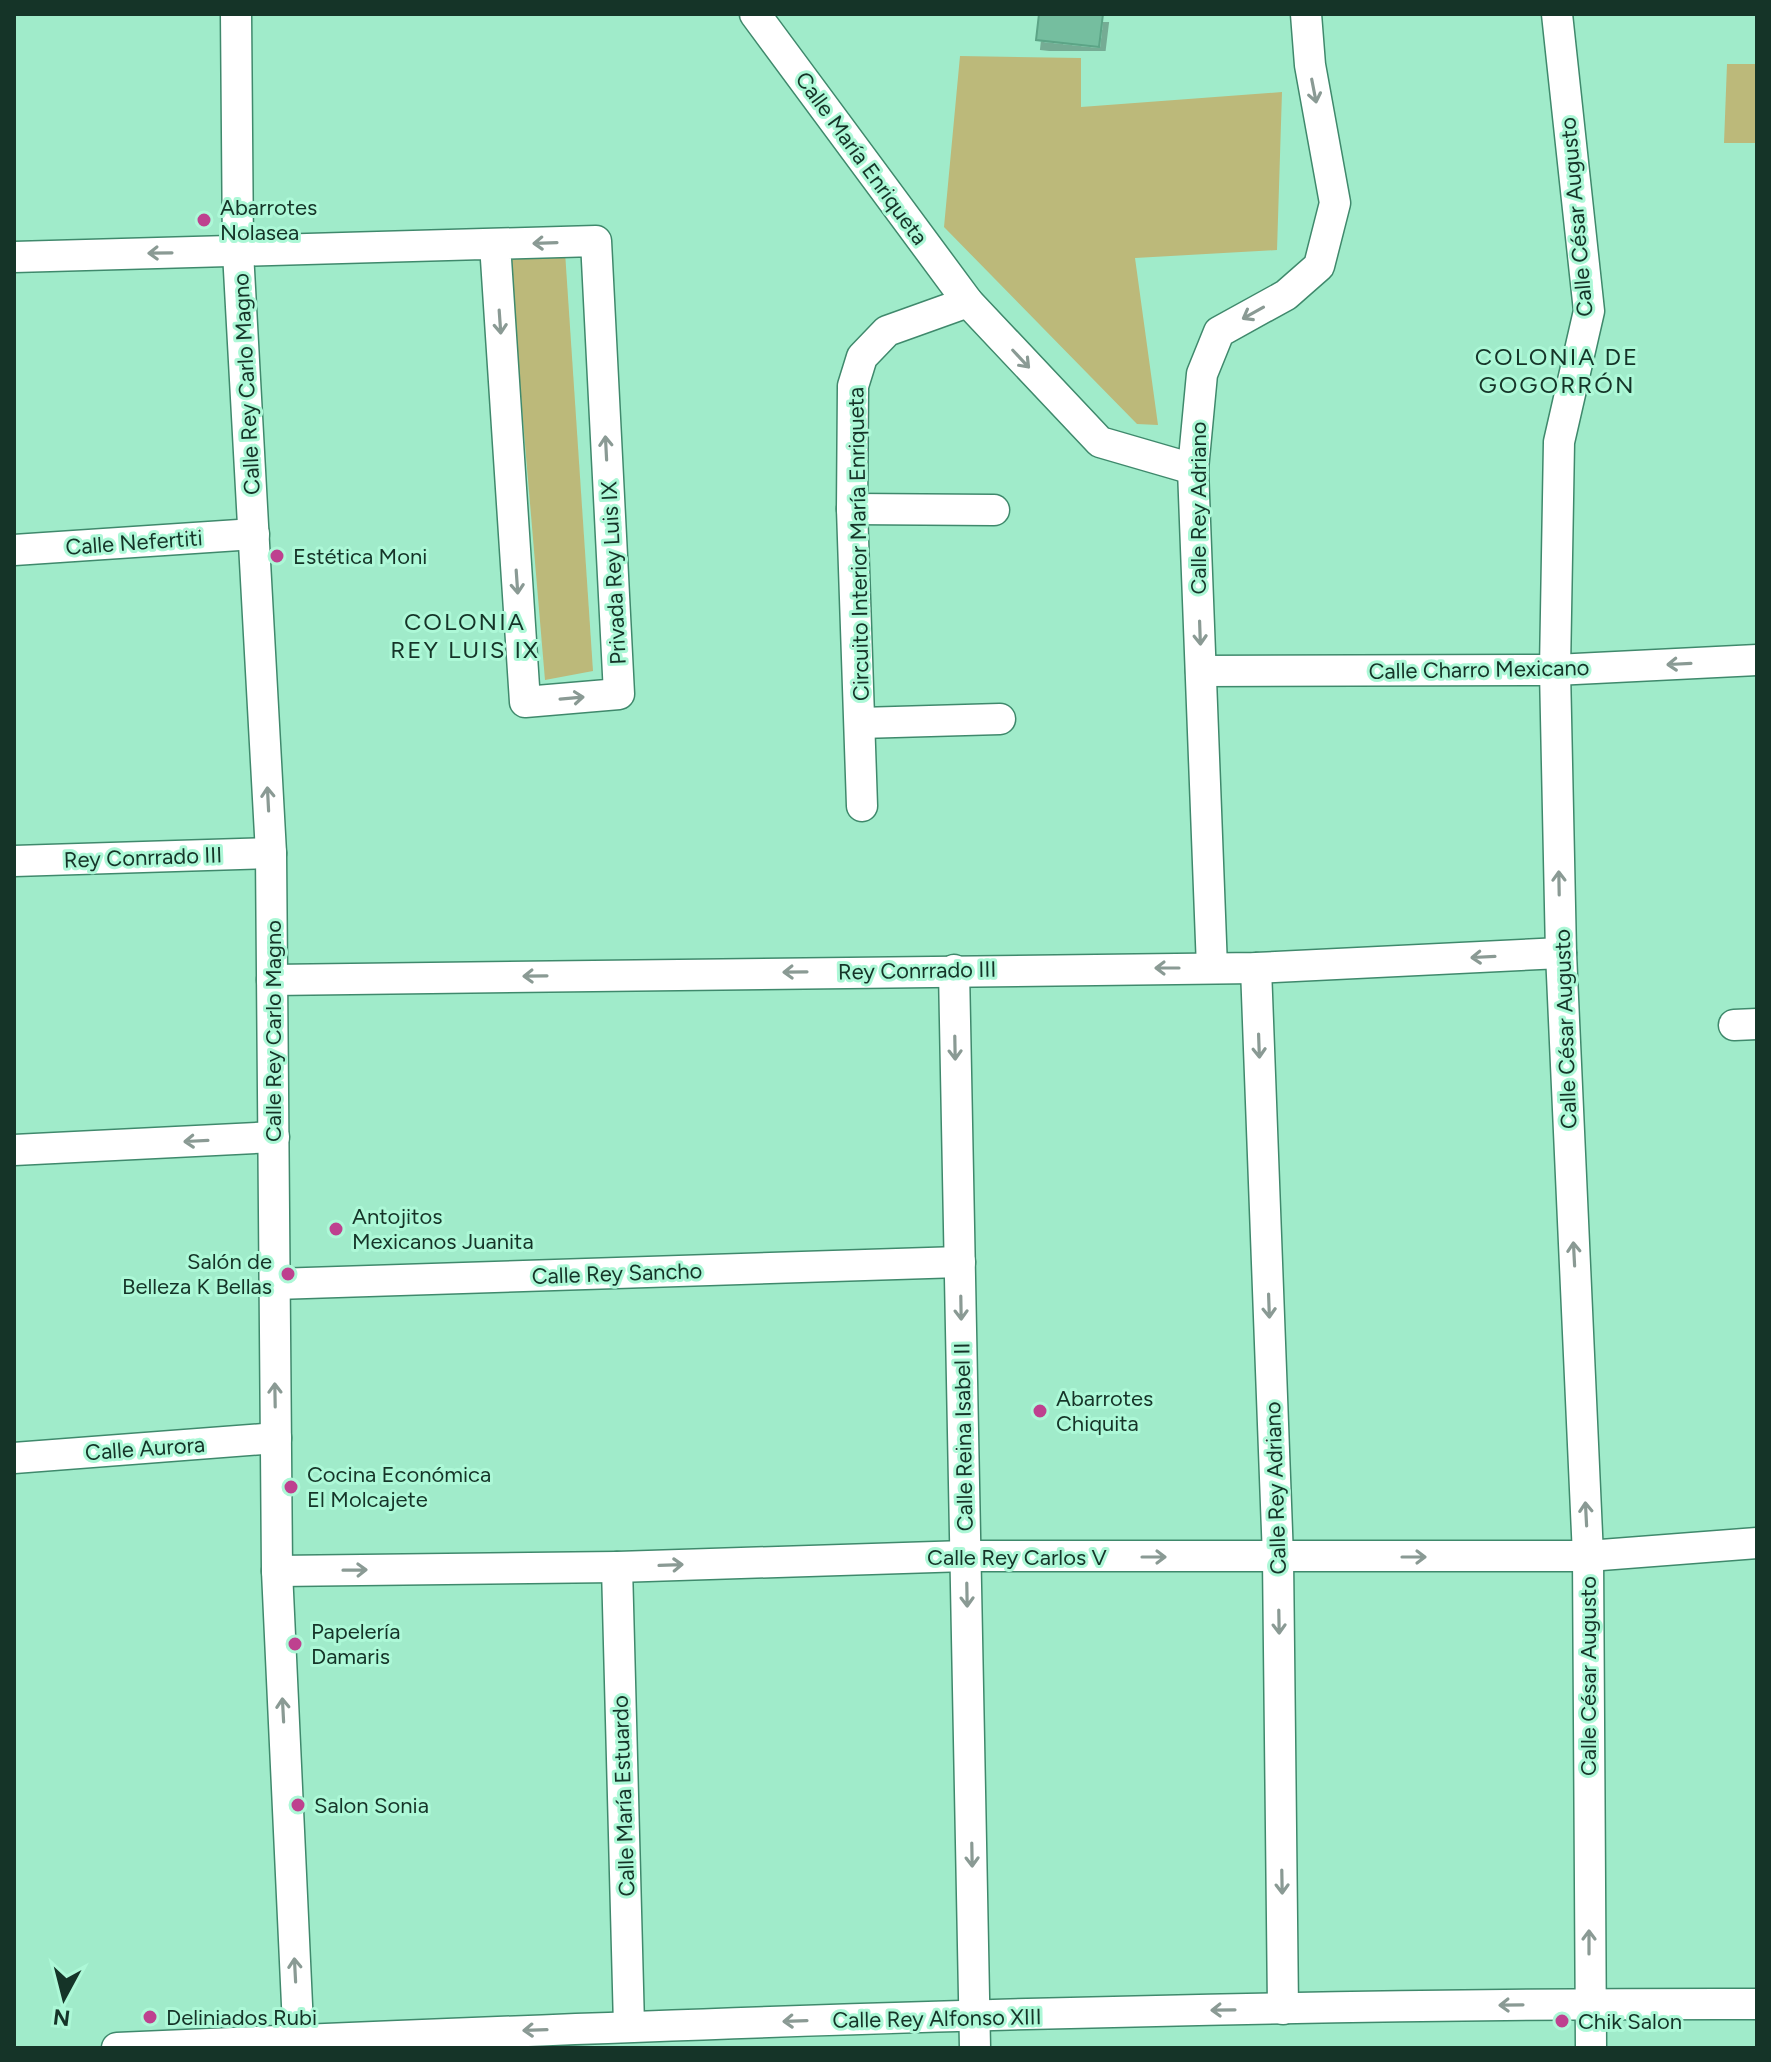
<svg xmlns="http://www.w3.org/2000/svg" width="1771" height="2062" font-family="Figtree,sans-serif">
<defs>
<filter id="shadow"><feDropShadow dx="5" dy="9" stdDeviation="0" flood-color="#0004"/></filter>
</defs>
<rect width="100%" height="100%" fill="#a0ebca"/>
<g fill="#bcb97a">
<polygon points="960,56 1081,58 1081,107 1282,92 1277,250 1135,258 1158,425 1137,424 944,227"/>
<polygon points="1727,64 1757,64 1757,143 1724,143"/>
<polygon points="565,252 593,671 545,680 509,256"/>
</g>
<polygon fill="#74be9f" stroke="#5ba486" stroke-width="2" filter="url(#shadow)" points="1039,14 1103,14 1099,47 1036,40"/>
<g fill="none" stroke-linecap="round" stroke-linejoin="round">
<g stroke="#3f896c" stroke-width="33">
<g id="minor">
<polyline points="236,14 238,252 271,853 277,1571 299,2048"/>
<polyline points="755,14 968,302 1100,442 1193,469"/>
<polyline points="1557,14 1589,311 1559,442 1555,670 1561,953 1588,1556 1591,2048"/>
<polyline points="14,257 596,241 619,694 525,702 495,244"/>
<polyline points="852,509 994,510"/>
<polyline points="14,550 254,534"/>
<polyline points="1201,671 1555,670 1757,660"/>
<polyline points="860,723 1000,719"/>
<polyline points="862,806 852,509 853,386 862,357 887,331 968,302"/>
<polyline points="14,861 271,853"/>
<polyline points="1212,968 1193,469 1202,374 1219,332 1286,295 1319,266 1335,203 1310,65 1306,14"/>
<polyline points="1256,968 1278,1558 1283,2009"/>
<polyline points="954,970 975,2048"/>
<polyline points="272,980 1256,968 1561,953"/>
<polyline points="1734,1025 1757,1024"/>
<polyline points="14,1150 274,1137"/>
<polyline points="275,1284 960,1262"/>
<polyline points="14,1458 276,1438"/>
<polyline points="617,1567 629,2026"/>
<polyline points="277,1571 617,1567 966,1556 1588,1556 1757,1543"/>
<path d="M 117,2048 C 663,2024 1210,2003 1757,2004"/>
</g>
</g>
<use href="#minor" stroke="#fff" stroke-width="30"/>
</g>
<defs><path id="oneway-shaft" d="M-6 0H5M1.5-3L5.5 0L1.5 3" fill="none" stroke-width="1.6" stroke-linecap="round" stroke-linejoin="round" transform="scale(2)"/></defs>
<g stroke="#8a9a94">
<use href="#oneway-shaft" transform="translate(1314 91) rotate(79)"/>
<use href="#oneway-shaft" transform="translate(545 243) rotate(178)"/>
<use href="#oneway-shaft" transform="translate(160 253) rotate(179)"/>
<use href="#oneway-shaft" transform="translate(1253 313) rotate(151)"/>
<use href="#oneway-shaft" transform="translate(500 322) rotate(86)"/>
<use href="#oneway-shaft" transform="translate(1021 359) rotate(47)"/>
<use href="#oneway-shaft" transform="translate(606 448) rotate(-93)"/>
<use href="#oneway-shaft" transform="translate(517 582) rotate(86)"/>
<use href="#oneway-shaft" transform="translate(1200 633) rotate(88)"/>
<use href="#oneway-shaft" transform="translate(1679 664) rotate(177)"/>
<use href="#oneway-shaft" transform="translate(572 698) rotate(-5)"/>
<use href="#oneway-shaft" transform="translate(268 799) rotate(-93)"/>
<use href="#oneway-shaft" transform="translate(1559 883) rotate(-91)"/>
<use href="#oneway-shaft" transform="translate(1483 957) rotate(177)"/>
<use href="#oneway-shaft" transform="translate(1167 968) rotate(180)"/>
<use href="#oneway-shaft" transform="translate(795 972) rotate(179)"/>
<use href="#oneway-shaft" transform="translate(535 976) rotate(179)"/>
<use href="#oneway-shaft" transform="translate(1259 1046) rotate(88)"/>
<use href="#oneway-shaft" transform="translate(955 1048) rotate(89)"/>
<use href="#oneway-shaft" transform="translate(196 1141) rotate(177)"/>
<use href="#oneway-shaft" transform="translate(1574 1254) rotate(-93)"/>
<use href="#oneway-shaft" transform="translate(1269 1306) rotate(88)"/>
<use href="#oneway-shaft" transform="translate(961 1308) rotate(89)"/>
<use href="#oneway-shaft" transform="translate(275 1395) rotate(-91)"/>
<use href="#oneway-shaft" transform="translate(1586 1514) rotate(-93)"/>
<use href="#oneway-shaft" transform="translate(1154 1557)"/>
<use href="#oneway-shaft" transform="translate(1414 1557)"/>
<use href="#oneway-shaft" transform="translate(671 1565) rotate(-2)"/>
<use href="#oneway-shaft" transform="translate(355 1570) rotate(-1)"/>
<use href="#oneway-shaft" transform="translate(967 1595) rotate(89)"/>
<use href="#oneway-shaft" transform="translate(1279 1622) rotate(89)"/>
<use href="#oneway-shaft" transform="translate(283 1710) rotate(-93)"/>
<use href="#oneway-shaft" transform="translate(972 1855) rotate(89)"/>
<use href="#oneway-shaft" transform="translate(1282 1882) rotate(89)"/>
<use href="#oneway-shaft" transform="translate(1589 1942) rotate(-90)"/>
<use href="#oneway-shaft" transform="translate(295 1970) rotate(-93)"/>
<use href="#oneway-shaft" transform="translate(1511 2005) rotate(179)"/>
<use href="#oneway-shaft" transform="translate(1223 2010) rotate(179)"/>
<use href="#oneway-shaft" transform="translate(795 2021) rotate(178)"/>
<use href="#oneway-shaft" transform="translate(535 2030) rotate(178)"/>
</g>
<g fill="#be418f" stroke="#adf8d7" stroke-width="3">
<circle cx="204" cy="220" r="8"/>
<circle cx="277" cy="556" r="8"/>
<circle cx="336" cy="1229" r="8"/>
<circle cx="288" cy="1274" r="8"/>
<circle cx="1040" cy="1411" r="8"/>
<circle cx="291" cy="1487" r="8"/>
<circle cx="295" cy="1644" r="8"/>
<circle cx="298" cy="1805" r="8"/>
<circle cx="150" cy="2017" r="8"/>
<circle cx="1562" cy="2021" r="8"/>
</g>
<g text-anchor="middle" stroke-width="6" stroke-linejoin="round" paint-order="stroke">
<g font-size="22" fill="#153428" stroke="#adf8d7">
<text transform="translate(862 158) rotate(54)" y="8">Calle María Enriqueta</text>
<text transform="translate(1576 217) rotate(-95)" y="8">Calle César Augusto</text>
<text transform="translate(246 384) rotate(-93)" y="8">Calle Rey Carlo Magno</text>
<text transform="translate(1198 508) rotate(-90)" y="8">Calle Rey Adriano</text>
<text transform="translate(134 542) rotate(-4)" y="8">Calle Nefertiti</text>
<text transform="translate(858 544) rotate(-91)" y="8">Circuito Interior María Enriqueta</text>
<text transform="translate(613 573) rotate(-93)" y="8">Privada Rey Luis IX</text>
<text transform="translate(1479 669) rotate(-1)" y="8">Calle Charro Mexicano</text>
<text transform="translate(143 857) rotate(-2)" y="8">Rey Conrrado III</text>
<text transform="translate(917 970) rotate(-1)" y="8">Rey Conrrado III</text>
<text transform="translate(1565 1029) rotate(-92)" y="8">Calle César Augusto</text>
<text transform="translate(273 1031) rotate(-90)" y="8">Calle Rey Carlo Magno</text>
<text transform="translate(617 1273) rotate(-2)" y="8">Calle Rey Sancho</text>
<text transform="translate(963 1437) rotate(-91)" y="8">Calle Reina Isabel II</text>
<text transform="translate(145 1448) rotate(-4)" y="8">Calle Aurora</text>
<text transform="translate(1275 1488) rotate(-92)" y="8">Calle Rey Adriano</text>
<text x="1017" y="1565">Calle Rey Carlos V</text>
<text transform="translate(1588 1676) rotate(-90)" y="8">Calle César Augusto</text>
<text transform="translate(623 1796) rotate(-92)" y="8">Calle María Estuardo</text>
<text transform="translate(937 2018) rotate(-1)" y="8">Calle Rey Alfonso XIII</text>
</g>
<g font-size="22" fill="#153428" stroke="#adf8d7" text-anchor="start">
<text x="220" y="215">Abarrotes<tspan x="220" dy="25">Nolasea</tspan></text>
<text x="293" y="564">Estética Moni</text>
<text x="352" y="1224">Antojitos<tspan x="352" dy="25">Mexicanos Juanita</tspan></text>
<text x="272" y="1269" text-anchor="end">Salón de<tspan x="272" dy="25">Belleza K Bellas</tspan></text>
<text x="1056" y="1406">Abarrotes<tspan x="1056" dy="25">Chiquita</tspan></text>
<text x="307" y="1482">Cocina Económica<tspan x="307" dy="25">El Molcajete</tspan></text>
<text x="311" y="1639">Papelería<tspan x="311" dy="25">Damaris</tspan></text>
<text x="314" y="1813">Salon Sonia</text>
<text x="166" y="2025">Deliniados Rubi</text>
<text x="1578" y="2029">Chik Salon</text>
</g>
<g font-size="24" letter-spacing="2" fill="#153428" stroke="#adf8d7">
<text x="1557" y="365">COLONIA DE<tspan x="1557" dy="28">GOGORRÓN</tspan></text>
<text x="465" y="630">COLONIA<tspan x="465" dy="28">REY LUIS IX</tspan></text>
</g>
</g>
<rect width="1771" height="2062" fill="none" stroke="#153428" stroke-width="32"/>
<g transform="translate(64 1998) rotate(187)" stroke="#adf8d7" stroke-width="6" paint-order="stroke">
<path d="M0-6L14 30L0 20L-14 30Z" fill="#153428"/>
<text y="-12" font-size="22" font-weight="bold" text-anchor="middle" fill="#153428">N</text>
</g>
</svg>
